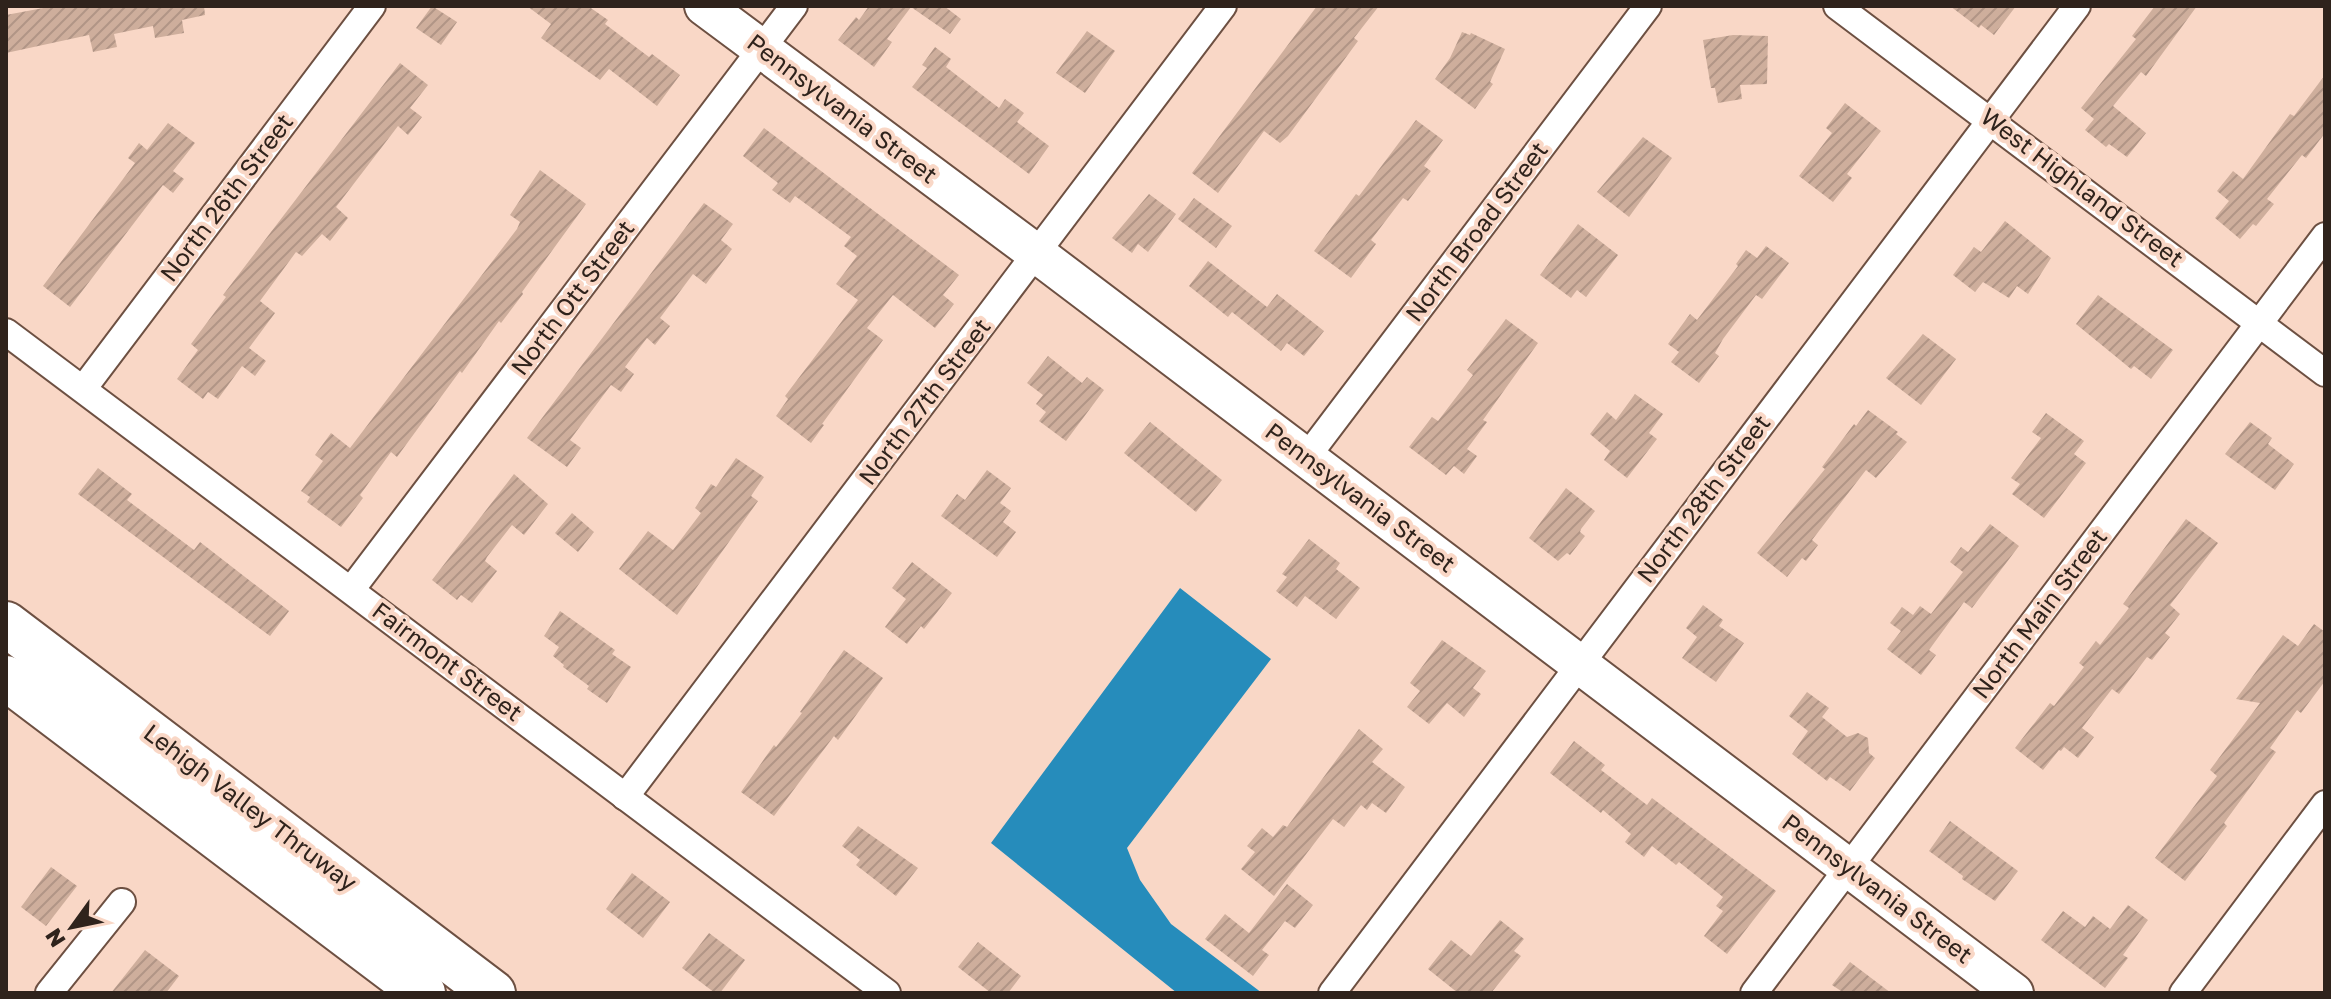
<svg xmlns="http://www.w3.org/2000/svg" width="2331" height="999" font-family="'Golos Text',sans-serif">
<defs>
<pattern id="building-hatch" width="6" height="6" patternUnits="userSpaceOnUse" patternTransform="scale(2)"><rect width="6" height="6" fill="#ceae9c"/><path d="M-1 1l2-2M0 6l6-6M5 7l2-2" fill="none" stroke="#b19586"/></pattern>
</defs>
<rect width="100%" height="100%" fill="#f9d7c6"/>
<polygon fill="#268cbb" points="1180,588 1271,659 1127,848 1140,880 1171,924 1262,993 1177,993 991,843"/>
<g fill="url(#building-hatch)">
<polygon points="54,6 204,6 205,15 182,20 184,33 155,38 153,26 114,34 117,47 93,52 89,35 6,53 6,15"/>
<polygon points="432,6 457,22 441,45 416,28"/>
<polygon points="527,6 588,6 608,20 605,24 649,57 652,54 680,75 657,106 609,69 600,80 541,38 551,24"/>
<polygon points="869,6 944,6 961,19 950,34 911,7 887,39 892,42 874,67 838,40 856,17 859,20"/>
<polygon points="1317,6 1379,6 1354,38 1358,41 1288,136 1280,143 1264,131 1218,193 1192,173"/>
<polygon points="1950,6 2016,6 1994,35 1981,25 1979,28"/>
<polygon points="2155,6 2197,6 2146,76 2141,72 2113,106 2146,133 2127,157 2109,144 2106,147 2085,130 2094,119 2081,108 2136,39 2132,36"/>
<polygon points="1087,31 1115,51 1085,93 1056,73"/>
<polygon points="1462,32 1470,35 1471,33 1505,49 1490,82 1493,84 1475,109 1435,79 1450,58"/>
<polygon points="1733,35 1768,36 1767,84 1740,85 1742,99 1718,103 1715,88 1711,88 1703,40"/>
<polygon points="935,47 951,59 946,67 999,108 1005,99 1024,113 1017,122 1049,146 1029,174 912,87 927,68 922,65"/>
<polygon points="400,63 428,85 410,108 422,117 408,135 398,126 336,207 348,218 330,241 322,234 302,256 296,252 260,301 275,313 249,348 266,361 255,376 242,366 218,399 208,392 203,399 177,379 198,350 191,344 226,297 223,295"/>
<polygon points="2325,75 2325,133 2306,158 2302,155 2267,199 2274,204 2256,226 2253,224 2240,239 2215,218 2229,201 2217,191 2233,171 2243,179 2290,114 2294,116"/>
<polygon points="1845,103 1881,131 1847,174 1852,178 1833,202 1799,176 1832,133 1826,128"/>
<polygon points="1416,120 1443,140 1424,166 1431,171 1408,201 1403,198 1371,240 1376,244 1351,278 1314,251 1356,194 1359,196"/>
<polygon points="168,123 195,143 173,171 184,179 173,193 163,185 70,307 43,286 135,163 128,158 139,143 147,150"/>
<polygon points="764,128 959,275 943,295 954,304 935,328 893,295 867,328 883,340 822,424 824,425 811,443 776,416 788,399 785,396 858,300 836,284 857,256 844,246 851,237 795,196 790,203 772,190 778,183 743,156"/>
<polygon points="1643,137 1672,158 1629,217 1597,192"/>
<polygon points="540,170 586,204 522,292 523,294 501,323 499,321 462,373 460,371 397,457 391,452 360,495 363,498 341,527 307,502 310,497 301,491 323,461 315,455 331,433 350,448 517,229 520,222 510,215"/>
<polygon points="1149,194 1176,214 1148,252 1138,244 1132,253 1112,238"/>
<polygon points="1194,198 1232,226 1216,248 1178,219"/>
<polygon points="704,203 733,224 721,240 732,249 706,284 693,274 660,318 670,326 655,345 647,338 625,367 634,374 621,392 611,385 570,440 581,448 567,467 527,438"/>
<polygon points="2005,221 2051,258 2028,294 2017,286 2009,298 1983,282 1975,292 1953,275 1974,247 1981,252"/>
<polygon points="1578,224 1618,255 1586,297 1577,290 1571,298 1540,275"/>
<polygon points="1766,246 1789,263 1762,299 1756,295 1723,339 1715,353 1719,356 1699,383 1671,362 1679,352 1668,344 1690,314 1697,320 1738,266 1736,264 1746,250 1757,258"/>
<polygon points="1208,261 1267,307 1277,294 1324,331 1304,356 1287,343 1281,351 1232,312 1228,317 1189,286"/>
<polygon points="2098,295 2173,350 2151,379 2134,366 2131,369 2076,324"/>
<polygon points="1506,319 1538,343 1483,420 1487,422 1467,449 1477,456 1464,474 1454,466 1446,475 1409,447 1432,417 1438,421 1473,375 1467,370"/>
<polygon points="1923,334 1956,359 1921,405 1886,378"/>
<polygon points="1048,356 1082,383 1087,377 1104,390 1066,441 1039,421 1046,412 1036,404 1043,395 1027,383"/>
<polygon points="1635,394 1663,414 1649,433 1657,439 1627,478 1604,460 1610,451 1590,434 1607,412 1616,420"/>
<polygon points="1868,410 1898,432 1896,434 1907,442 1876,478 1866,470 1812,540 1818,545 1806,561 1802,558 1787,577 1757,553 1825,469 1822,467 1854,424 1856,426"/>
<polygon points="2046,413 2084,441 2074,454 2086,463 2044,518 2012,494 2020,484 2011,478 2041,438 2032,432"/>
<polygon points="1150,422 1222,480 1196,512 1124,453"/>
<polygon points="2250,422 2272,438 2268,444 2294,464 2275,490 2225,454"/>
<polygon points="736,458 764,477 751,496 758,501 677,615 619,569 648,531 673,550 701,513 695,508 711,484 716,487"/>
<polygon points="98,468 132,494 127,500 194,550 200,542 289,611 270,636 78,494"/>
<polygon points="987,470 1011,488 1000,503 1011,511 1003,522 1016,532 997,557 941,516 957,494 965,500"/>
<polygon points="514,474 548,504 524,535 512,525 487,557 485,561 497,571 472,603 461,595 457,600 432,580"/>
<polygon points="1566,488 1595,511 1581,529 1580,532 1585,536 1570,555 1567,553 1558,561 1529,538"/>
<polygon points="572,513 594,532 578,552 555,533"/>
<polygon points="2186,519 2218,543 2170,605 2180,614 2165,633 2170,637 2152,660 2147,657 2119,694 2112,689 2082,728 2094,737 2078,758 2064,747 2061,751 2059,750 2043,770 2015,748 2050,703 2054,706 2084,667 2079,663 2096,641 2100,645 2129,608 2123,604"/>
<polygon points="1990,524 2019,546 1972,608 1964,602 1929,650 1936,655 1921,675 1887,649 1901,631 1890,623 1902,607 1913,615 1920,606 1931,614 1963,572 1950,562 1961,547 1968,552"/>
<polygon points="1309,539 1340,563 1336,569 1360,588 1336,619 1305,596 1297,607 1276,591 1287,577 1282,574"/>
<polygon points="912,562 952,593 924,629 921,626 907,644 885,627 906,599 892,588"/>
<polygon points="1703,605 1723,620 1719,626 1744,643 1716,682 1682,658 1697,637 1686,628"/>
<polygon points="560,611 615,650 612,654 631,667 607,703 587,689 589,686 563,667 564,665 553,656 559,647 544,636"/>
<polygon points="2314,624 2325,632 2325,681 2301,713 2297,710 2270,748 2276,752 2224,823 2227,826 2185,881 2155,858 2217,776 2210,770 2260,703 2236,699 2283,635 2298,646"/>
<polygon points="1442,640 1486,671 1473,688 1481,694 1464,717 1447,703 1429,724 1407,707 1420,691 1410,683"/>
<polygon points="844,650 883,678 838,740 834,736 774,816 741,792 774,745 776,747 802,713 800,712"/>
<polygon points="1807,692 1829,708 1822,717 1847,737 1858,733 1868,738 1869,753 1875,758 1850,791 1830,777 1827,781 1792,754 1808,731 1789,716"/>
<polygon points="1359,729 1383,749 1372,762 1405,787 1386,813 1372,803 1367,810 1361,805 1344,827 1333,819 1274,896 1241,869 1255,852 1247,846 1262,828 1273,837 1283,825 1287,827"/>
<polygon points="1574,741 1605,765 1601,770 1647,805 1652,798 1776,891 1727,954 1704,936 1723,911 1716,906 1723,897 1679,862 1676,865 1652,846 1644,857 1625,842 1631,834 1603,810 1601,813 1550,773"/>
<polygon points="1950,821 2018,871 1995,901 1962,879 1963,876 1929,851"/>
<polygon points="858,826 918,868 896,896 856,865 860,860 842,846"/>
<polygon points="51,867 77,886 46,926 21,907"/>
<polygon points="632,873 670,902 643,938 606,909"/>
<polygon points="1287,884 1313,905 1295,928 1285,921 1262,950 1269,955 1253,976 1205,939 1225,914 1249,933"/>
<polygon points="2128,905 2148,920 2123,955 2128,958 2105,988 2041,940 2063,911 2085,927 2093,916 2110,929"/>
<polygon points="1500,920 1524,939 1514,951 1521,956 1491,993 1458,993 1428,969 1451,940 1471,956"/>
<polygon points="709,933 745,960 720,993 715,993 682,968"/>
<polygon points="978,942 1021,976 1008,993 991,993 958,967"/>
<polygon points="145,950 179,976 166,993 111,993"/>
<polygon points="1850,962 1891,993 1844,993 1832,985"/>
</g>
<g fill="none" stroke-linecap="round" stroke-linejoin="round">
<g stroke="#6d5042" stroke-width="30">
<g id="street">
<polyline points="1837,6 2325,373"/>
<polyline points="6,332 887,993"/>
<polyline points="83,389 372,6"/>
<polyline points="1306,458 1648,6"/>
<polyline points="351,590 794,6"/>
<polyline points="625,797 1223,6"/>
<polyline points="49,993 122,902"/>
<polyline points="1332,993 2077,6"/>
<polyline points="1754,993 2325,236"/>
<polyline points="2183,993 2325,804"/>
</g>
</g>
<g stroke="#6d5042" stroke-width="42">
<polyline id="secondary" points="704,6 1037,254 2014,993"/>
</g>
<g stroke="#6d5042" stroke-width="48">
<g id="highway">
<polyline points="6,624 493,993"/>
<polyline points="6,678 423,993"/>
</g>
</g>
<use href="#street" stroke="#fff" stroke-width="26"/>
<use href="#secondary" stroke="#fff" stroke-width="38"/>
<use href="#highway" stroke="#fff" stroke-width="44"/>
</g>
<g text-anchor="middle" stroke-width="8" stroke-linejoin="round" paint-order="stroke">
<g font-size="24" fill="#2f231c" stroke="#f9d7c6">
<text transform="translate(842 109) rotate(37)" y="8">Pennsylvania Street</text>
<text transform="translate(2082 188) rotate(37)" y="8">West Highland Street</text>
<text transform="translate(227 198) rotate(-53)" y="8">North 26th Street</text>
<text transform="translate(1477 232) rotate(-53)" y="8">North Broad Street</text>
<text transform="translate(573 298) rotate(-53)" y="8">North Ott Street</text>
<text transform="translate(925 402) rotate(-53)" y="8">North 27th Street</text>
<text transform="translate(1360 498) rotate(37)" y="8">Pennsylvania Street</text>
<text transform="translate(1704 499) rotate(-53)" y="8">North 28th Street</text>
<text transform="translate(2040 614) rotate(-53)" y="8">North Main Street</text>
<text transform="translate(447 662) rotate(37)" y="8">Fairmont Street</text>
<text transform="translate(250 808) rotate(37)" y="8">Lehigh Valley Thruway</text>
<text transform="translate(1877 889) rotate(37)" y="8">Pennsylvania Street</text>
</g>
</g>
<rect width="2331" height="999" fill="none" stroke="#2f231c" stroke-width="16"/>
<g transform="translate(72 927) rotate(237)" stroke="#f9d7c6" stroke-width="6" paint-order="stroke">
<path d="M0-6L14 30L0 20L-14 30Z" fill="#2f231c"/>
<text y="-12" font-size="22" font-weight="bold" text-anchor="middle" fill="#2f231c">N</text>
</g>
</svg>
